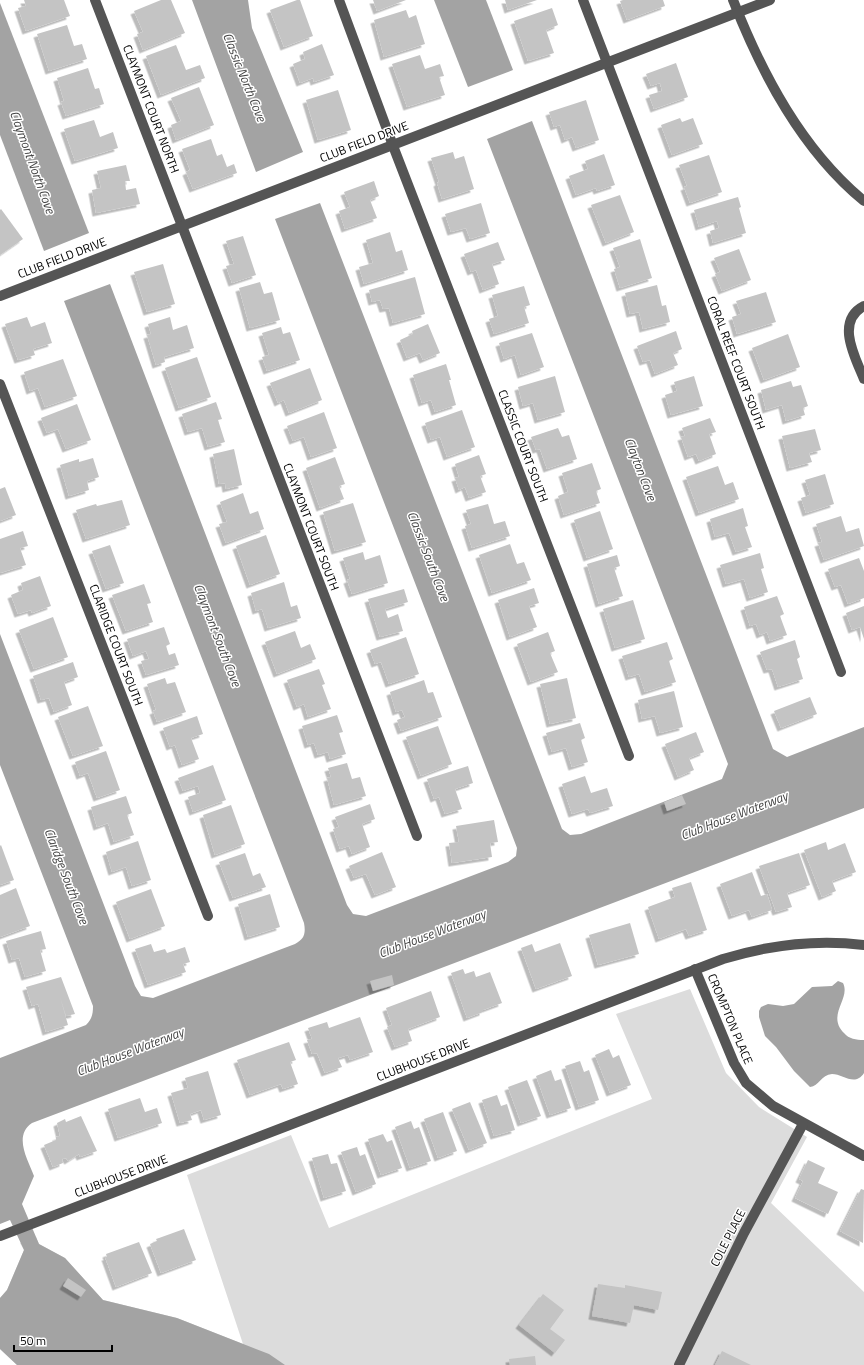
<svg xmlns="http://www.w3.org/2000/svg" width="864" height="1365" font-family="'Titillium Web',sans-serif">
<defs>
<filter id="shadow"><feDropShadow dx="-3.5" dy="3.5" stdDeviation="0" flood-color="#0004"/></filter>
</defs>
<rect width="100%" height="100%" fill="#fff"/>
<polygon fill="#dcdcdc" points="690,989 726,1073 759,1107 807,1137 771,1203 864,1292 864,1365 17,1365 0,1349 0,1298 7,1290 24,1250 20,1243 36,1237 39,1244 65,1258 103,1300 177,1318 243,1344 187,1175 291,1135 329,1228 652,1099 616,1014"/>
<g fill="#a3a3a3">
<polygon points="192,0 248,0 252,28 303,152 256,172"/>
<polygon points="434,0 486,0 513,70 468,87"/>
<polygon points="0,3 89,233 44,251 0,135"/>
<path d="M 532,121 L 773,749 L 787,757 L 864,727 L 864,808 L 32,1123 C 13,1136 28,1160 34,1176 L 22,1204 L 39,1244 L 65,1258 L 103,1300 L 177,1318 L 269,1354 L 285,1365 L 17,1365 L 0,1349 L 0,1298 L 7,1290 L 24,1250 L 10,1220 L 0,1224 L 0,1058 L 86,1025 C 92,1019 93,1014 93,1006 L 0,765 L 0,634 L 135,986 L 141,996 L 153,998 L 295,944 C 304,939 306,934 304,923 L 64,301 L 110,284 L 347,905 L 353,914 L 366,916 L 508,862 L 516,856 L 517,848 L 275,219 L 320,203 L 562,829 L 570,835 L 581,834 L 722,779 L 728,764 L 487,139 Z"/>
<path d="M 838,981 L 843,983 C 851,999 826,1015 844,1033 C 849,1039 856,1040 864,1040 L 864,1073 C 855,1087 843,1074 832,1074 C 821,1075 819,1086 810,1087 L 794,1071 L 776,1047 L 765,1036 L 759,1017 L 759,1011 L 761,1007 L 768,1004 L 783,1006 L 794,1004 L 812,987 L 832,986 Z"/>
</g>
<g fill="#c4c4c4" filter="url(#shadow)">
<polygon points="24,0 64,0 70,16 26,31 18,8 26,6"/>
<polygon points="161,0 171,0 185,33 143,50 137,34 143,32 134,11"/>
<polygon points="297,0 300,0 313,36 284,47 270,10"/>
<polygon points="373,0 406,0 377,11"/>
<polygon points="505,0 537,0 508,10"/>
<polygon points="623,0 663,0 665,6 627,20 620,1"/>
<polygon points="552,8 558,25 546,30 554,53 528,61 514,21"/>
<polygon points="406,10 409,18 416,15 425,44 384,57 374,20"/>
<polygon points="67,25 74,46 82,44 87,59 49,71 37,34"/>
<polygon points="322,44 334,75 314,82 313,78 300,83 293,64 305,59 303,52"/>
<polygon points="176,45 186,70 200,65 205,78 161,95 146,56"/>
<polygon points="420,55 425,69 440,64 444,76 439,77 445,95 407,107 392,64"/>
<polygon points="676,63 688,97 654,109 649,95 662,91 660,83 651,86 646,74"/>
<polygon points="88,68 95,89 99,88 104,104 66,116 61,102 64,101 57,78"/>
<polygon points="199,87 214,125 176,140 171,125 181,121 171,98"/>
<polygon points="338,90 351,130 318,140 306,100"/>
<polygon points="586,100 599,140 576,148 572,137 565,140 560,125 554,127 549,112"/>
<polygon points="680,118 682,122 693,118 703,144 672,155 661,125"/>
<polygon points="94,120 100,137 113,132 118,148 75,161 64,129"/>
<polygon points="211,139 217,156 222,154 227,167 234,164 237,173 193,189 186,172 190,170 182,149"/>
<polygon points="453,152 455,159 464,156 474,189 442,199 437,183 439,182 431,158"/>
<polygon points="604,154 615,185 597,191 596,188 576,195 569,176 588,169 585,161"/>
<polygon points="709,155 722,192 690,203 684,187 687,186 679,165"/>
<polygon points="126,165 130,181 125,181 126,190 136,188 140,204 96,213 92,190 101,188 97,171"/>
<polygon points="374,181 379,196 370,200 377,218 345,229 339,211 350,207 344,192"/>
<polygon points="620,195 634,232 606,243 591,205"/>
<polygon points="738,197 741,207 739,208 746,233 713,243 710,231 719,228 717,221 699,227 694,210"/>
<polygon points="481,203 490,233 470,239 466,228 451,232 445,214"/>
<polygon points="1,209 23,239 0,255 0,210"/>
<polygon points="390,232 396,252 402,250 408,270 364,284 359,267 373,263 366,240"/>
<polygon points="243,236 256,275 232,283 226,266 234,264 226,241"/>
<polygon points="640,239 652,278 620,288 614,269 620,267 613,248"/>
<polygon points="498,242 505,260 492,264 499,284 483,290 476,270 471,272 464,254"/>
<polygon points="739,249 751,280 722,291 715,274 720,272 714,258"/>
<polygon points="163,264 175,304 147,312 134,272"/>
<polygon points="415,277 425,314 393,323 389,308 383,309 380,300 372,302 369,290"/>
<polygon points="260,282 264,294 272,292 280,320 250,328 239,288"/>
<polygon points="657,285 662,306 666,305 670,322 643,329 639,312 630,314 625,293"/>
<polygon points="524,286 530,305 524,307 529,323 494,334 489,319 498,316 492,295"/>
<polygon points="766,292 776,322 737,334 732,317 741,314 736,301"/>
<polygon points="27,317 31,327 45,322 52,343 33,349 35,355 18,360 5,324"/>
<polygon points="170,317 173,330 187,325 194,348 164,357 165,362 156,365 147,335 151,334 148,324"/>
<polygon points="428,324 440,353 423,360 420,353 407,358 400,340 413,334 412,331"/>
<polygon points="281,327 283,334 290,332 300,360 267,371 262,357 269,355 262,333"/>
<polygon points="676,331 682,349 673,353 678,365 655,374 650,360 643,362 637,346"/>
<polygon points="532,333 544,367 521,375 515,355 504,359 499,343"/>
<polygon points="788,334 800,367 764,380 752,348"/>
<polygon points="197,357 211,397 179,408 165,368"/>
<polygon points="63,359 77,396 45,407 38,388 30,391 24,372"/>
<polygon points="446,364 451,380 449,380 456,405 435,412 431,400 422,403 413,375"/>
<polygon points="310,368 322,400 289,413 284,400 278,403 270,383"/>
<polygon points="555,376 565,412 538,420 533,403 523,406 518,387"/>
<polygon points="694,376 703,406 671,415 665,395 677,391 674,382"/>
<polygon points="791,381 793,387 801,385 808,406 803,408 805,415 786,421 782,405 766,410 761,390"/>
<polygon points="216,402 222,419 218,420 225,442 208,447 202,428 188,432 182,414"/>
<polygon points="77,404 91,440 66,449 58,429 47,433 41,418"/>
<polygon points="462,410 475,447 447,457 440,437 431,440 425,423"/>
<polygon points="324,412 337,448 311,457 304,437 293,441 287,426"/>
<polygon points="710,418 716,432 709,434 716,454 699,461 696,454 688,457 681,437 685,436 682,428"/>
<polygon points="558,428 562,437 569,435 577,459 547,469 540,449 536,450 531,437"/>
<polygon points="815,429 821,450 809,453 812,462 790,468 782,436"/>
<polygon points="234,449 242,485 226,489 225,483 219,484 213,454"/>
<polygon points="479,455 486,474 480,476 486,492 469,498 465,487 459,490 455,478 459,477 455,464"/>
<polygon points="335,457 345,484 339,486 344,499 320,508 306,468"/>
<polygon points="93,458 99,477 87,481 89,490 69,496 60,465 79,459 79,462"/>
<polygon points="592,463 601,489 596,491 600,503 564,515 558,496 568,492 562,473"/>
<polygon points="718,466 725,485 733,482 739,499 699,513 686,477"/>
<polygon points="825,474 834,504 806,513 801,498 810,495 805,480"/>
<polygon points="5,487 16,515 0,521 0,489"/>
<polygon points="243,493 250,514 258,511 264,529 226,543 219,524 227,522 220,502"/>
<polygon points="122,500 130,525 86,539 76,510 96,504 97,506"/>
<polygon points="353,503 366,542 335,551 323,512"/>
<polygon points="488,504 494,524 505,521 510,536 472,548 465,526 471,524 466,510"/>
<polygon points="743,508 748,526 745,527 752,547 736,552 729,533 715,537 710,519"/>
<polygon points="600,511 613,549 587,558 574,520"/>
<polygon points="841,516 846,532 859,528 864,546 824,560 818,543 822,542 816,524"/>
<polygon points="23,531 28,546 20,548 26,565 0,573 0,539"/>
<polygon points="266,535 280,574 250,585 236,546"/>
<polygon points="510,544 517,564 524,562 531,580 492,593 479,555"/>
<polygon points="110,545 124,583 106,589 92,551"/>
<polygon points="363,552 365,560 380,555 388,583 352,594 347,580 350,579 343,558"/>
<polygon points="760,553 764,568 761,569 768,592 750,598 744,579 726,584 720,565"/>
<polygon points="617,555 620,566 614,568 623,596 599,604 587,564"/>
<polygon points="859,558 864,571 864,598 848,604 841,585 835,587 828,569"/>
<polygon points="40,576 51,606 32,613 31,610 18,614 11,595 23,590 21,583"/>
<polygon points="284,582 291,607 297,605 301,618 268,628 262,609 256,611 251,593"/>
<polygon points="144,584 151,603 147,604 153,622 126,631 112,595"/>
<polygon points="534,588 539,603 529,606 537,627 510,637 498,600"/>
<polygon points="404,589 408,602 385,609 388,618 398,614 403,631 380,637 368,599"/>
<polygon points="777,596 784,614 780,616 787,635 770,641 767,632 760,635 756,624 750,626 744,607"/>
<polygon points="633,600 645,639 615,648 603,609"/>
<polygon points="864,606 864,639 860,627 852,630 846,613"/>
<polygon points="53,617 68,657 34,669 19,630"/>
<polygon points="164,627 170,644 166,646 169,655 175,653 179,665 146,675 141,661 149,659 146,651 133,656 127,639"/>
<polygon points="295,631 301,648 310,644 316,659 277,674 265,642"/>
<polygon points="548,632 555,651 550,653 558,672 531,682 517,644"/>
<polygon points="406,637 419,674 389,684 381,662 375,664 370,650"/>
<polygon points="795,640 800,657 797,659 803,679 778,687 772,669 767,670 760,652"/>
<polygon points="667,642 673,659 669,661 676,682 645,692 639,674 629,677 622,656"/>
<polygon points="73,662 78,677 64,682 72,705 54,712 49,698 41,700 33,676"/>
<polygon points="319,669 325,684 322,685 331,709 308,717 304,704 297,707 287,680"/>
<polygon points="165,678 167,684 175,682 186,712 157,722 153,711 156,710 147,684"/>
<polygon points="567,678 576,718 550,724 540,684"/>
<polygon points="424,680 428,693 433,692 442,717 401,731 397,720 405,717 402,710 396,712 390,692"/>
<polygon points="674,691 683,727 660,733 655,716 642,719 638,700"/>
<polygon points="810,697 817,714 781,728 774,711"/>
<polygon points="88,706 103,746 73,756 58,717"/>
<polygon points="337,715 343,732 339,733 346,754 330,759 328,752 318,755 314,743 308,745 302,726"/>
<polygon points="197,716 203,734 191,738 199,759 182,765 175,745 170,747 163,728"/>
<polygon points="580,723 585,738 581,740 588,762 572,767 566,748 552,752 546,733"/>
<polygon points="438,726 452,764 421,776 406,737"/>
<polygon points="696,732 704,752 689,758 694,770 678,777 665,744"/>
<polygon points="106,751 120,790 97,798 88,773 80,776 75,762"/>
<polygon points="347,763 352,779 360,777 366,796 334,805 327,778 331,777 328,768"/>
<polygon points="213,765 226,800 193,812 188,797 200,793 198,786 183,791 178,778"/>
<polygon points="468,766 473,783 455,789 462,809 445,814 439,797 434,799 427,779"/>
<polygon points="585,776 591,793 607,788 613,806 590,813 588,809 572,814 562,784"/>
<polygon points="682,795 686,804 667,811 664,802"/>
<polygon points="126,796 132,813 127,815 134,835 114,842 108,823 97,827 91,807"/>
<polygon points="370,804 375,819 362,824 370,847 352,854 349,846 340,849 333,829 339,827 335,817"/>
<polygon points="231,805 245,844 215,855 203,815"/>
<polygon points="494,820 498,842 490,843 492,857 452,863 449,843 459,842 456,826"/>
<polygon points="138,841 151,880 132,886 126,867 112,872 106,852"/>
<polygon points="826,842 828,850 845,843 856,872 832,881 836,891 822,897 804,850"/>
<polygon points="1,845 14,880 0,885 0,846"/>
<polygon points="382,852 396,887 375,895 366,874 354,878 349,866"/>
<polygon points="245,853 253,876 260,873 266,887 233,898 219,862"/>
<polygon points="799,853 810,885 787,893 792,907 776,912 759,866"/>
<polygon points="752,872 761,896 767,894 772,910 752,917 749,910 732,916 720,884"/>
<polygon points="691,882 707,930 689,936 686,929 659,939 648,907 675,897 672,888"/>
<polygon points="16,888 30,926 0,937 0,895"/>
<polygon points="151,889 165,926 130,939 116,902"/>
<polygon points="270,894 280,927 248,937 238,904"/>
<polygon points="630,923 639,954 598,965 589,935"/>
<polygon points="41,931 46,949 40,950 46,971 25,977 19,958 12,960 6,941"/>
<polygon points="560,943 572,976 536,989 521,948 532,944 535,952"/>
<polygon points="151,944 154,952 165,949 167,953 185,947 190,962 183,964 186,972 148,985 135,949"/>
<polygon points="463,969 465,974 474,971 476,977 490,972 502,1003 483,1010 483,1012 467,1018 451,973"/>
<polygon points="392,975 394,985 373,991 370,981"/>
<polygon points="61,977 75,1014 66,1016 60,997 68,1025 46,1032 38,1004 32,1006 26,987"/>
<polygon points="431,991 440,1017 408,1029 412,1041 395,1047 387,1027 392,1025 386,1008"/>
<polygon points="360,1017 373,1052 350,1060 348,1055 338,1058 342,1067 325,1073 317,1053 312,1054 307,1040 312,1039 308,1028 327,1022 329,1028"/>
<polygon points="289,1042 296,1060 290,1062 298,1084 283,1089 281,1084 250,1095 237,1060"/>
<polygon points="609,1049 613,1058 619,1055 631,1085 610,1093 595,1055"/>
<polygon points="580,1061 584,1072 589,1070 599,1100 579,1107 565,1066"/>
<polygon points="551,1070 555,1081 561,1079 571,1108 550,1115 536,1076"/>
<polygon points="208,1071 221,1115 204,1120 201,1110 190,1114 192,1120 180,1123 171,1093 188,1088 185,1078"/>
<polygon points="527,1080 541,1116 521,1123 508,1087"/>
<polygon points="497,1095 501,1106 507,1104 515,1130 494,1136 482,1100"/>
<polygon points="140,1098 145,1112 157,1108 162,1123 118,1138 108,1109"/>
<polygon points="470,1102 487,1143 469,1150 452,1109"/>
<polygon points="443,1112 457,1151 438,1158 424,1119"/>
<polygon points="81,1116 97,1151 80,1157 79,1154 68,1161 66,1158 62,1159 63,1163 53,1167 44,1145 56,1140 56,1137 60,1136 57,1123 65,1119 66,1122"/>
<polygon points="411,1121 414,1129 419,1127 431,1161 410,1168 395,1127"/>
<polygon points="383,1134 387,1142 392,1140 402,1168 381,1175 368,1139"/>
<polygon points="357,1147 360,1156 365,1154 376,1184 356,1192 341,1152"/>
<polygon points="328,1154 331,1164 337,1163 346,1191 324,1198 312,1158"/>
<polygon points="808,1160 825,1168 818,1183 838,1192 828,1214 795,1198 803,1181 799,1179"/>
<polygon points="861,1189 864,1190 863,1243 840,1231"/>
<polygon points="184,1229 196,1260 161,1273 150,1244 157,1241 156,1239 159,1238"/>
<polygon points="139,1242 152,1273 116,1287 105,1257 107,1257 106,1254"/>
<polygon points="68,1278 86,1290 81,1297 63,1286"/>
<polygon points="598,1284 625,1288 625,1285 662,1292 658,1310 634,1305 630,1323 592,1316"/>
<polygon points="543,1294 564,1310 550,1329 565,1340 555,1353 519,1325"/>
<polygon points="722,1351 751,1365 715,1365"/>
<polygon points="535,1356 536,1365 510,1365 509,1359"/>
</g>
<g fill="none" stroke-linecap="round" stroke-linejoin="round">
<g stroke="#555" stroke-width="10">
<polyline points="95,0 417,836"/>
<polyline points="339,0 395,151 629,756"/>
<polyline points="583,0 841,672"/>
<path d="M 733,0 C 762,74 802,150 864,201"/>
<polyline points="0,296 770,0"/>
<path d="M 864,306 C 835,321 855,357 864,379"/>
<polyline points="0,384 208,916"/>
<polyline points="695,969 734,1063 746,1083 773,1106 864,1156"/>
<path d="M 0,1236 L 723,959 C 769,945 817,939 864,945"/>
<polyline points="679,1365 744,1233 803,1124"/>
</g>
</g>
<g text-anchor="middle" stroke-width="3" stroke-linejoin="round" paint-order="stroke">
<g font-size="12" fill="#000" stroke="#fff">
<text transform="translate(151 109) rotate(69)" y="4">CLAYMONT COURT NORTH</text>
<text transform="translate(364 142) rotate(-21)" y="4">CLUB FIELD DRIVE</text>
<text transform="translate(62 258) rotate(-21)" y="4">CLUB FIELD DRIVE</text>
<text transform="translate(736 363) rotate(69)" y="4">CORAL REEF COURT SOUTH</text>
<text transform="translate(523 446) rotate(69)" y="4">CLASSIC COURT SOUTH</text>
<text transform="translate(311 527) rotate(69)" y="4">CLAYMONT COURT SOUTH</text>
<text transform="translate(116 645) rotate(69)" y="4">CLARIDGE COURT SOUTH</text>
<text transform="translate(730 1019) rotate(67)" y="4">CROMPTON PLACE</text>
<text transform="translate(423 1060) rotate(-21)" y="4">CLUBHOUSE DRIVE</text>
<text transform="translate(121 1176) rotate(-21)" y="4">CLUBHOUSE DRIVE</text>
<text transform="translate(728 1238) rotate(-63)" y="4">COLE PLACE</text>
</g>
<g font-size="13" font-style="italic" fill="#444" stroke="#fff">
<text transform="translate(245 77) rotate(68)" y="5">Classic North Cove</text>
<text transform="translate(33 162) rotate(70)" y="5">Claymont North Cove</text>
<text transform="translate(641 469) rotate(69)" y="5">Clayton Cove</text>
<text transform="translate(429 556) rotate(69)" y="5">Classic South Cove</text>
<text transform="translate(218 635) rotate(69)" y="5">Claymont South Cove</text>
<text transform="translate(734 815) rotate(-21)" y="5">Club House Waterway</text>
<text transform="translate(67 876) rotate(69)" y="5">Claridge South Cove</text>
<text transform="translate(432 933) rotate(-21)" y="5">Club House Waterway</text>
<text transform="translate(130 1051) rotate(-21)" y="5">Club House Waterway</text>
</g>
</g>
<path d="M14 1345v6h98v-6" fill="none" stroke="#000000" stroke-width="2"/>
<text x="20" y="1345" font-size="12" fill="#000000" stroke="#ffffff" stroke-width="3" paint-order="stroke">50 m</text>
</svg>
